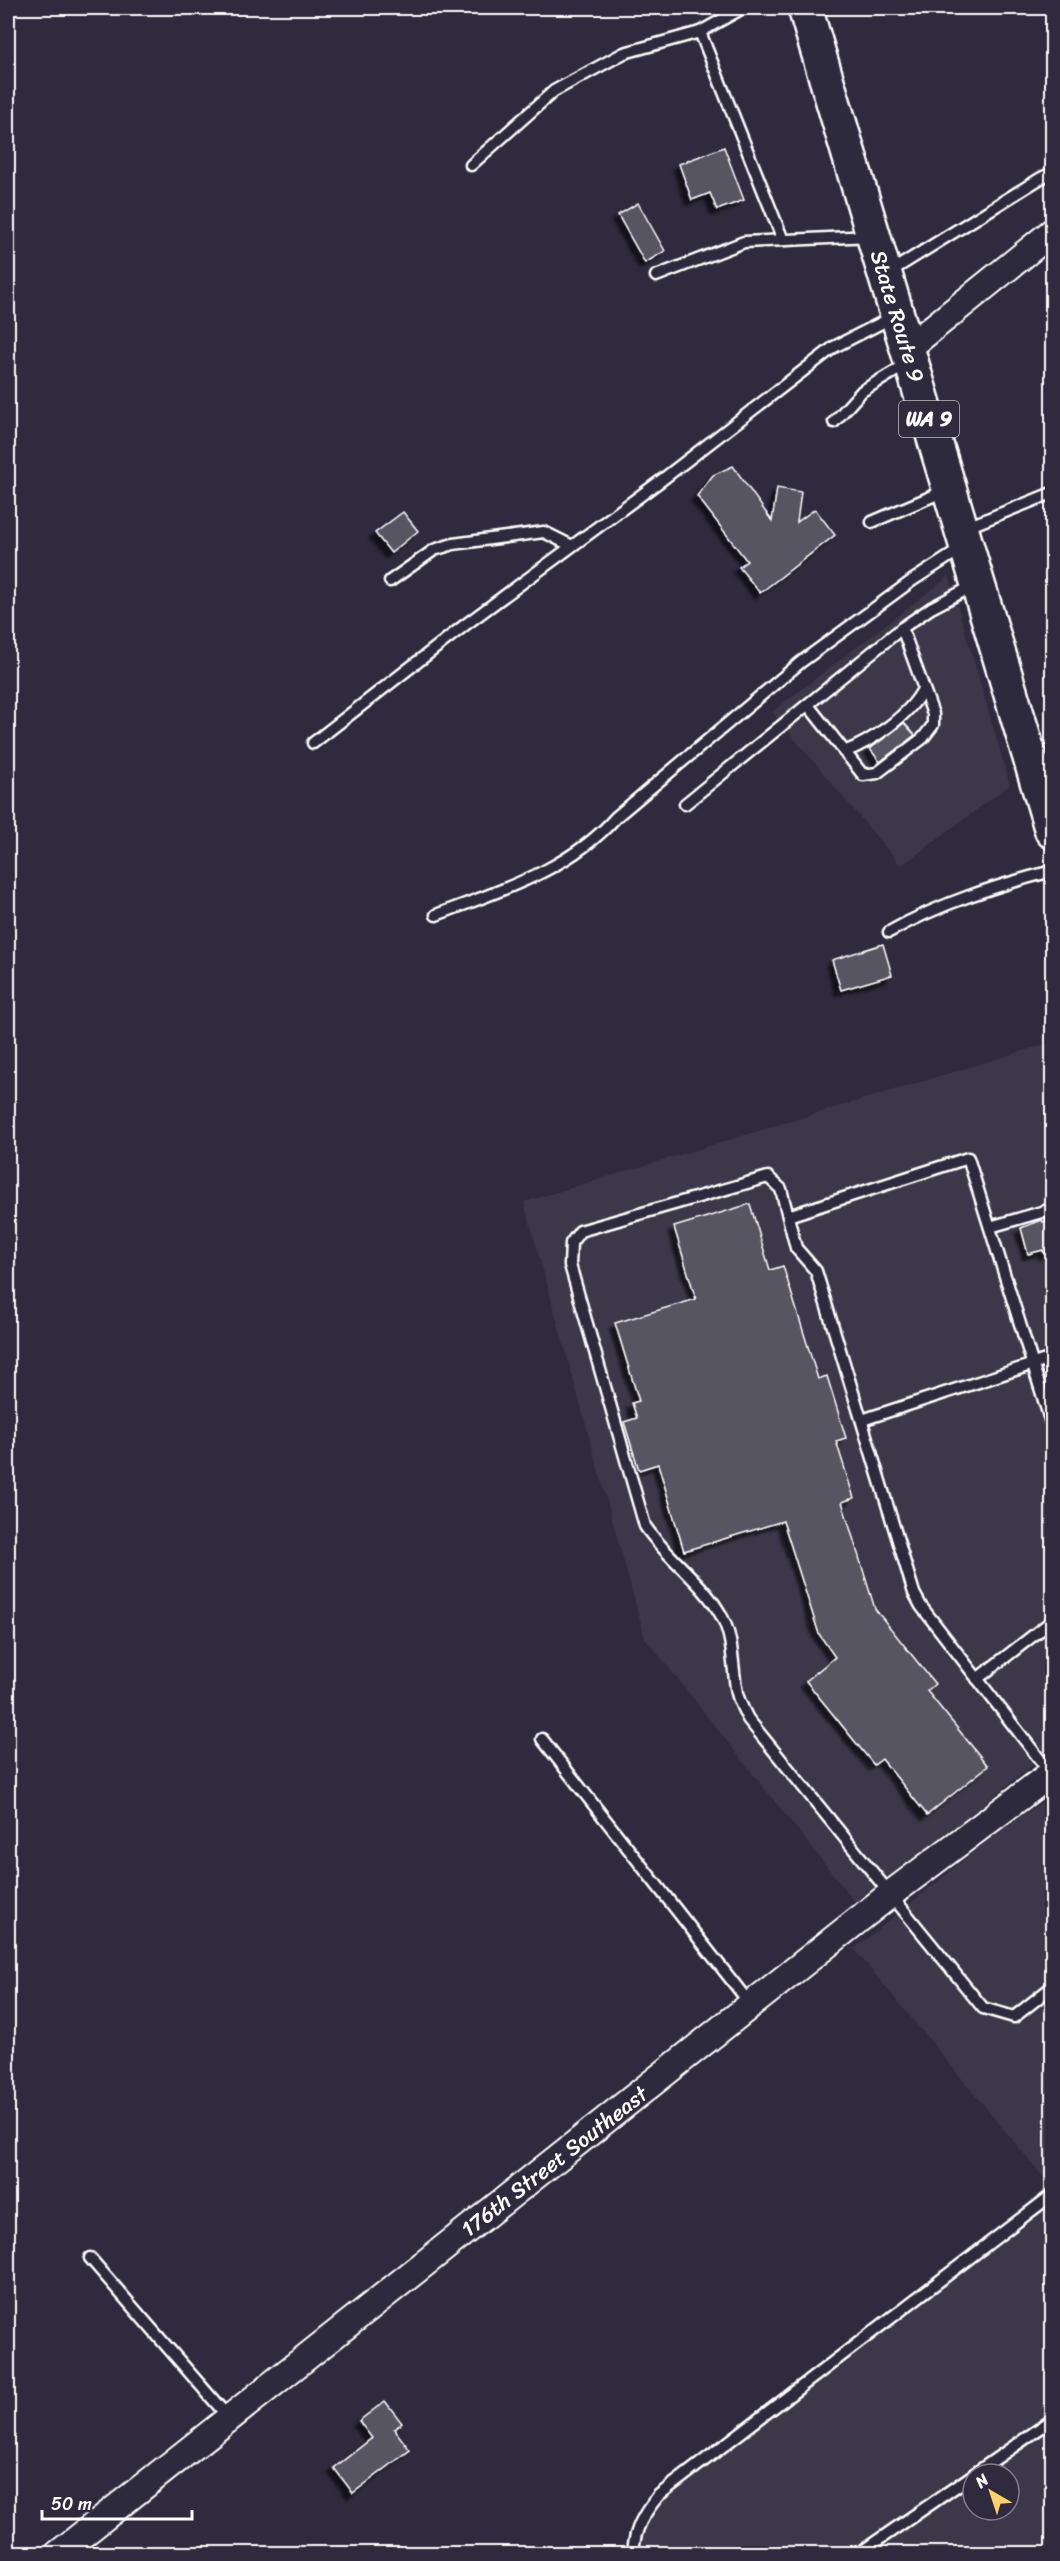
<svg xmlns="http://www.w3.org/2000/svg" width="1060" height="2561" font-family="Sriracha,sans-serif">
<defs>
<filter id="shadow"><feDropShadow dx="-5.5" dy="5.5" stdDeviation="1.5" flood-color="#0009"/></filter>
</defs>
<rect width="100%" height="100%" fill="#2f2a3d"/>
<filter id="ink" filterUnits="userSpaceOnUse"><feTurbulence type="fractalNoise" baseFrequency=".0167" numOctaves="2"/><feDisplacementMap in="SourceGraphic" scale="12" xChannelSelector="R" yChannelSelector="G"/><feConvolveMatrix kernelMatrix="1 2 1 2 8 2 1 2 1" color-interpolation-filters="sRGB"/></filter>
<g filter="url(#ink)">
<g fill="#3c3749" fill-rule="evenodd">
<polygon points="949,576 1010,785 901,866 772,712"/>
<polygon points="1052,1042 1052,1749 858,1906 645,1638 524,1202"/>
<path d="M 1052,1796 L 1052,2553 L 626,2554 L 633,2525 L 651,2500 L 1050,2185 L 854,1949 L 1008,1824 ZM 973,2474 L 1009,2474 L 1009,2510 L 973,2510 Z"/>
</g>
<g fill="#595564" stroke="#fff" stroke-width="1.5" filter="url(#shadow)">
<polygon points="724,147 744,200 717,210 710,193 692,200 679,164"/>
<polygon points="638,203 665,251 645,263 618,215"/>
<polygon points="733,466 772,521 777,488 801,492 797,522 815,509 835,535 760,593 739,567 747,561 697,496 713,475"/>
<polygon points="403,512 418,531 391,553 375,533"/>
<polygon points="904,723 915,735 906,742 904,748 894,751 880,762 870,749"/>
<polygon points="883,944 892,975 841,990 832,960"/>
<polygon points="750,1204 770,1270 783,1266 818,1379 827,1376 846,1438 836,1441 854,1498 842,1502 875,1609 935,1684 927,1691 988,1766 927,1815 882,1759 874,1765 806,1681 835,1657 819,1634 783,1521 684,1551 658,1464 639,1470 624,1422 637,1418 632,1403 639,1401 615,1323 696,1299 674,1227"/>
<polygon points="1052,1219 1052,1251 1044,1254 1043,1250 1028,1254 1021,1228 1042,1220 1043,1222"/>
<polygon points="385,2401 402,2423 394,2429 410,2450 353,2493 334,2468 372,2438 359,2421"/>
</g>
<g fill="none" stroke-linecap="round" stroke-linejoin="round">
<g stroke="#fff" stroke-width="15">
<g id="service">
<polyline points="743,8 700,32 783,240"/>
<polyline points="471,165 554,91 624,53 700,32"/>
<polyline points="888,273 1041,178 1052,173"/>
<polyline points="656,276 744,242 871,236"/>
<polyline points="834,422 862,391 909,363"/>
<polyline points="872,522 947,490"/>
<polyline points="965,528 1052,493"/>
<polyline points="390,581 434,550 453,544 544,532 570,545"/>
<polyline points="808,705 863,775 877,773 923,738 933,725 933,714 902,628"/>
<polyline points="313,743 465,625 663,479 834,347 895,316"/>
<path d="M 844,752 C 871,742 910,715 923,689"/>
<polyline points="685,804 902,628 931,608 973,586"/>
<path d="M 436,915 C 499,891 570,870 616,817 L 801,662 L 913,580 L 964,547"/>
<path d="M 889,932 C 941,903 995,886 1052,871"/>
<polyline points="788,1216 968,1158 1052,1426"/>
<polyline points="990,1227 1052,1209"/>
<polyline points="862,1420 1052,1358"/>
<polyline points="977,1679 1052,1621"/>
<polyline points="542,1739 751,2005"/>
<path d="M 1051,1774 L 921,1606 L 914,1593 L 816,1271 L 796,1248 L 781,1189 L 768,1177 L 580,1231 L 571,1243 L 570,1265 L 645,1526 C 667,1559 704,1582 722,1617 C 734,1639 732,1669 737,1693 C 739,1702 744,1711 748,1719 L 983,2008 L 1014,2017 L 1052,1987"/>
<polyline points="90,2258 229,2418"/>
<polyline points="974,2474 1052,2420"/>
<path d="M 633,2554 C 634,2529 644,2513 659,2495 L 1052,2195"/>
<polyline points="858,2554 973,2475"/>
</g>
</g>
<g stroke="#fff" stroke-width="30">
<g id="tertiary">
<polyline points="908,348 1052,232"/>
<polyline points="58,2554 892,1893 1052,1773"/>
</g>
</g>
<g stroke="#fff" stroke-width="38">
<polyline id="primary" points="805,8 1052,831"/>
</g>
<use href="#service" stroke="#2f2a3d" stroke-width="10"/>
<use href="#tertiary" stroke="#2f2a3d" stroke-width="26"/>
<use href="#primary" stroke="#2f2a3d" stroke-width="33"/>
</g>
</g>
<g text-anchor="middle" stroke-width="4.5" stroke-linejoin="round" paint-order="stroke">
<rect fill="#2f2a3d" stroke="#c1bfc5" stroke-width="1.5" x="899" y="401" width="60" height="36" rx="4.5"/>
<g font-size="21" font-weight="bold" fill="#fff">
<text x="929" y="426">WA 9</text>
</g>
<g font-size="22" fill="#fff" stroke="#2f2a3d">
<text transform="translate(898 316) rotate(73)" y="8">State Route 9</text>
<text transform="translate(554 2161) rotate(-38)" y="8">176th Street Southeast</text>
</g>
</g>
<rect width="1060" height="2561" fill="none" stroke="#2f2a3d" stroke-width="30"/>
<rect x="15" y="15" width="1030" height="2531" fill="none" stroke="#fff" stroke-width="2" filter="url(#ink)"/>
<g transform="translate(991 2492) rotate(321)"><circle r="28" fill="#2f2a3d" stroke="#827f8b" stroke-width="1.5"/>
<path d="M0-4.5L10 22L0 15L-10 22Z" fill="#ffd166"/>
<text y="-9" font-size="16" font-weight="bold" text-anchor="middle" fill="#ffffff">N</text>
</g>
<path d="M42 2510v9h150v-9" fill="none" stroke="#ffffff" stroke-width="3"/>
<text x="51" y="2510" font-size="18" fill="#ffffff" stroke="#2f2a3d" stroke-width="4.5" paint-order="stroke">50 m</text>
</svg>
